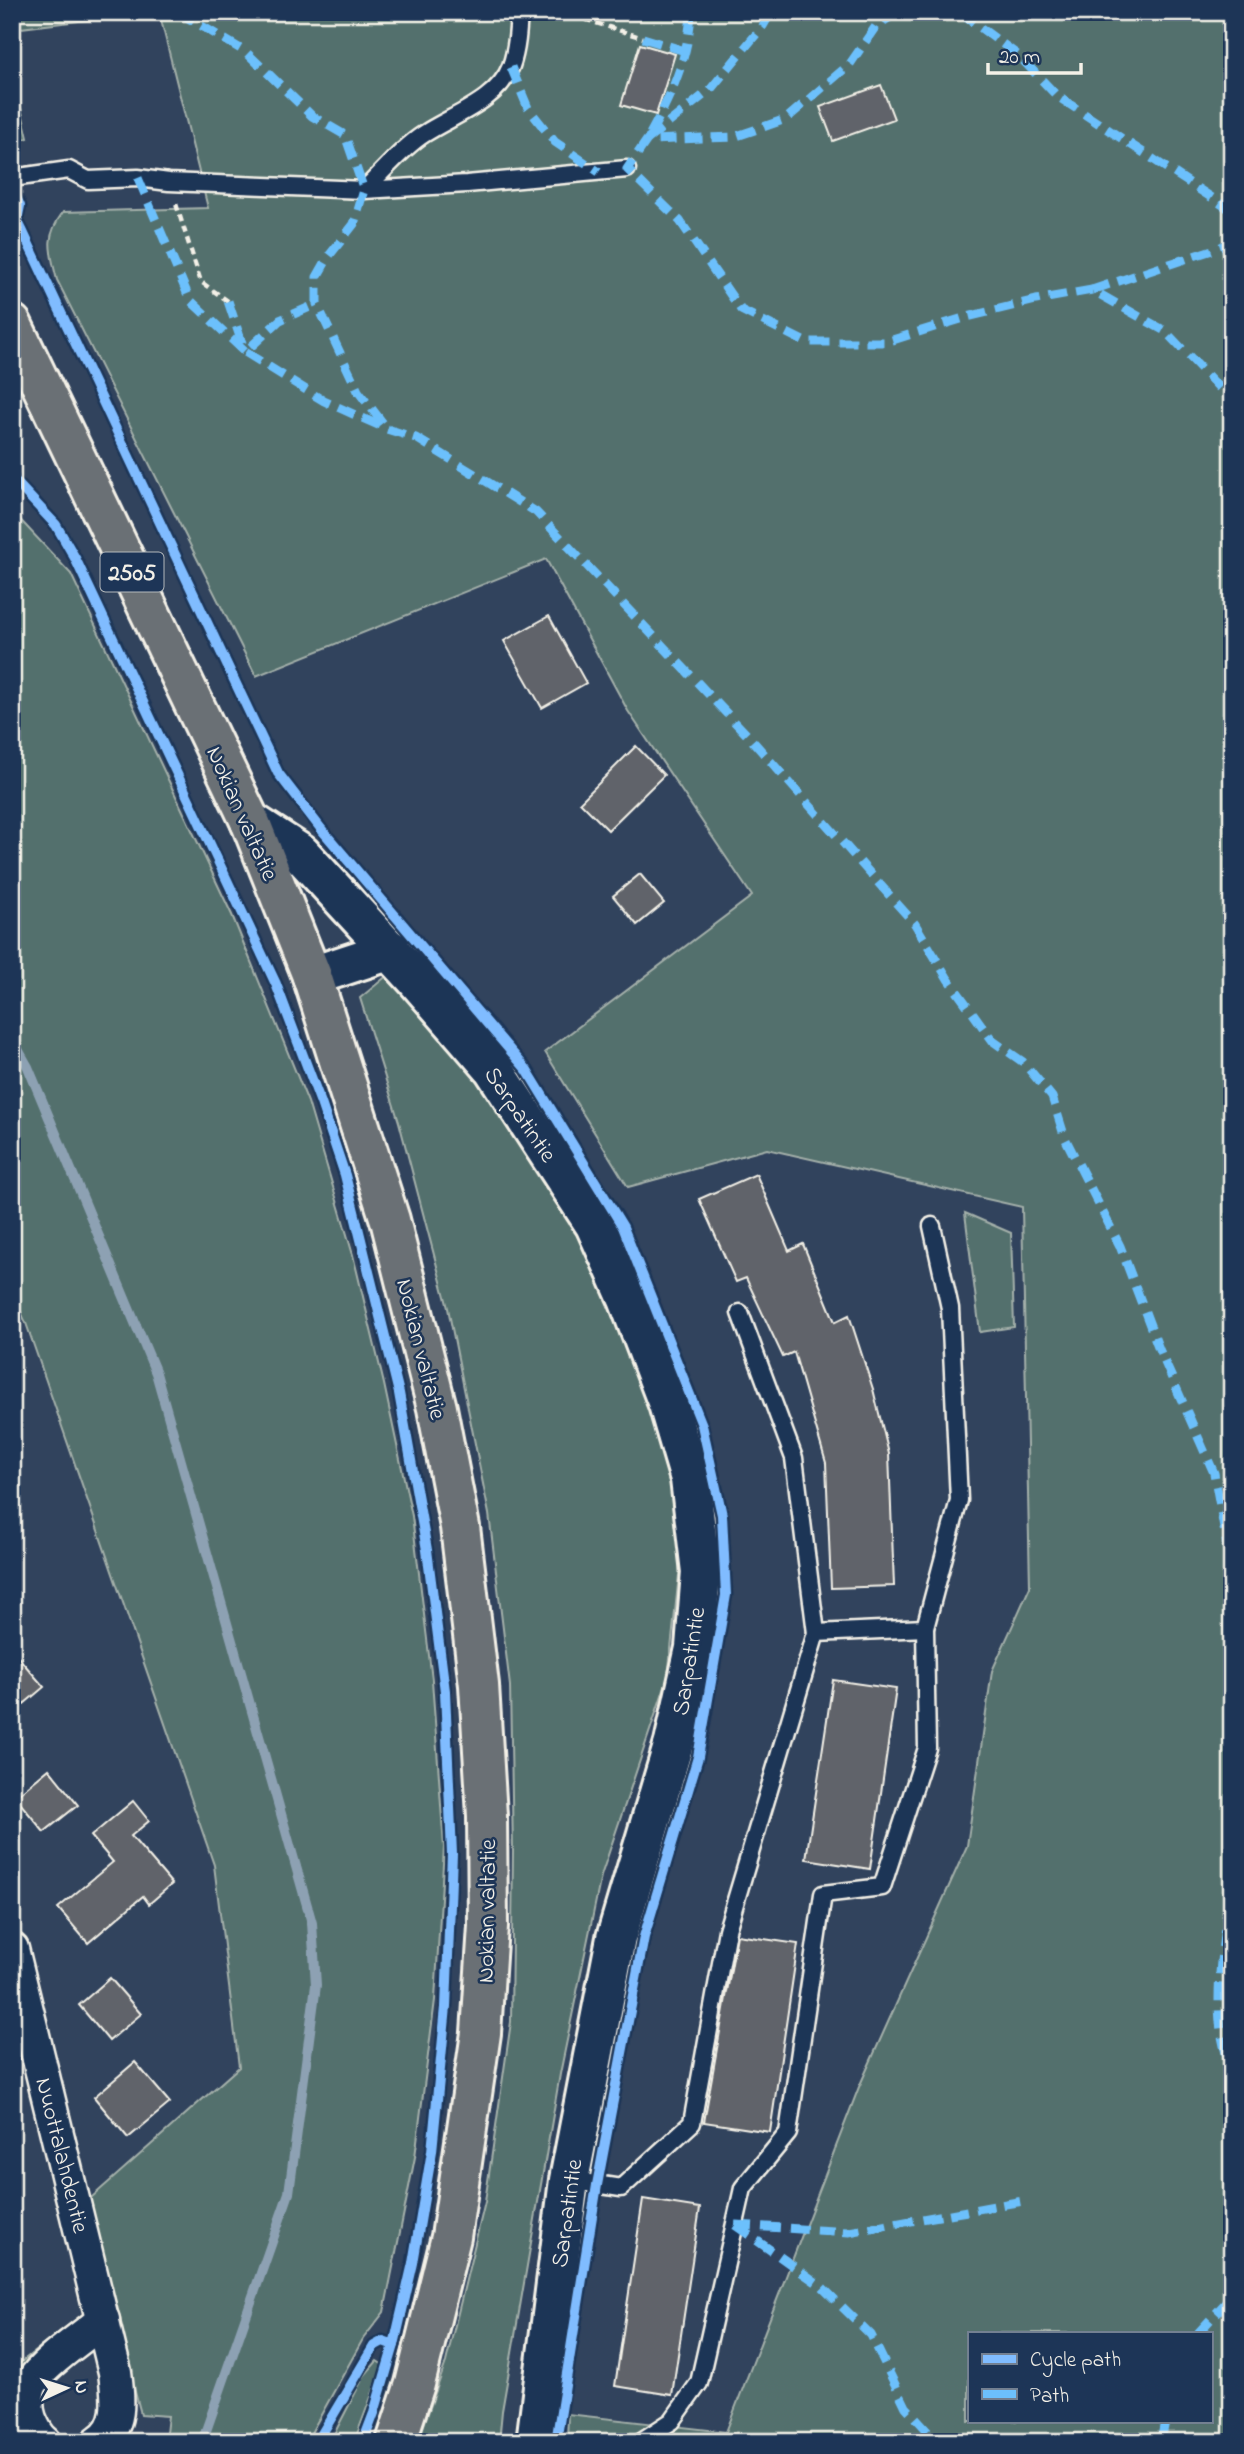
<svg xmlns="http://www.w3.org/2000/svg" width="1244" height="2454" font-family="'Indie Flower',sans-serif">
<rect width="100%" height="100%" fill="#31435d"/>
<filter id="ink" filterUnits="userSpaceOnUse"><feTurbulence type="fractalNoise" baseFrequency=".0143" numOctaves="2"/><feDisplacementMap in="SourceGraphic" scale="14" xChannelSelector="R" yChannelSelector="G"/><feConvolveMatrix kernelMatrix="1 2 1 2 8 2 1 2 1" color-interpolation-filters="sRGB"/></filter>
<g filter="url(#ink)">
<g fill="#536f6d" stroke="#a4b0aa" stroke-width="2" fill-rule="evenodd">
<polygon points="12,12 153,12 12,29"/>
<path d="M 159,12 L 1232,12 L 1232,2442 L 567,2442 L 568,2414 L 726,2432 L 859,2087 L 967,1846 L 992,1671 L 1030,1587 L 1022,1207 L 767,1149 L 628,1187 L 545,1052 L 752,896 L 628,711 L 546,559 L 256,676 L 57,280 C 50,251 44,238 63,212 L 208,208 ZM 969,2333 L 1211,2333 L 1211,2421 L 969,2421 Z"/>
<polygon points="12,69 28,138 12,142"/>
<polygon points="12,511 71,574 232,915 308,1102 353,1255 384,1384 412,1516 432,1680 444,1847 435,2000 415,2157 384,2312 363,2339 306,2442 165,2442 168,2416 141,2414 84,2204 239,2067 214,1865 26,1323 12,1292"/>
<polygon points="389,974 449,1038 581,1230 614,1302 673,1473 680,1565 668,1677 601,1876 560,2074 502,2411 499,2442 418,2442 446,2362 485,2202 511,2022 513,1851 510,1686 489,1514 448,1308 399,1122 360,998"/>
<polygon points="965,1213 1011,1233 1014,1327 980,1332"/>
<polygon points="89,2309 89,2317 14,2401 15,2430 12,2428 12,2369"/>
<polygon points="377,2361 383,2365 354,2442 330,2442 364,2376"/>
</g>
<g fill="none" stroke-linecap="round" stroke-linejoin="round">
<polyline stroke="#8da1b3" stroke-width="10" points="12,1039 28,1067 156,1373 312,1923 316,1985 289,2193 202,2442"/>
</g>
<g fill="#60646a" stroke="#f4f1e8" stroke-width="2">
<polygon points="640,44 675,54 656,115 621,105"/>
<polygon points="881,85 894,119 833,141 820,107"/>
<polygon points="549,616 586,683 542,708 504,641"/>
<polygon points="636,746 664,775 608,830 580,802"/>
<polygon points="640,874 664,903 637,925 613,896"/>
<polygon points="756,1174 789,1251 803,1244 835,1322 849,1315 873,1389 889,1454 894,1586 831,1588 826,1463 794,1352 783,1357 746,1278 736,1282 699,1199"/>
<polygon points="12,1650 44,1687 12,1714"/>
<polygon points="833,1680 896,1689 870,1869 806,1859"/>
<polygon points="49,1769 78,1805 44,1832 15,1797"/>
<polygon points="133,1801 149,1821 131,1836 172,1884 149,1904 143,1896 88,1943 58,1908 113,1862 91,1836"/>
<polygon points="737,1935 798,1944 770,2132 704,2122"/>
<polygon points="110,1978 141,2014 109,2041 79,2005"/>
<polygon points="135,2062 170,2103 128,2138 94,2097"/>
<polygon points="643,2199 700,2208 672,2395 615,2386"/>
</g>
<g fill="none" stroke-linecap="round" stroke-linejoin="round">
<g stroke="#f4f1e8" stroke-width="21">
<g id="lane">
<polyline points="12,178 69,170 88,180 138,178 169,182 364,190 467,184 627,169"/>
<path d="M 364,190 C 383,172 402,148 424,134 C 453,115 498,101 511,66 C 517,49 518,30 519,12"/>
<polyline points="740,1313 794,1458 816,1633"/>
<polyline points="569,2180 621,2188 692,2123 727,1930 816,1633 925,1628"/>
<polyline points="640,2442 672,2421 699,2383 743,2188 788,2133 823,1894 882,1887 927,1748 925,1628 959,1500 950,1308 932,1226"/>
</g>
</g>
<g stroke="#f4f1e8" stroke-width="37">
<g id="street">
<path d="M 12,1949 L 115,2372 C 118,2397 123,2427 98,2442"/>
<path d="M 45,2442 C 37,2436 34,2428 30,2419 C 26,2408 26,2392 32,2382 C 44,2362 85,2336 103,2320"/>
</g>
</g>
<g stroke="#f4f1e8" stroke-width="44">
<g id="secondary">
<polyline points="250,821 301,854 416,979 493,1068 595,1225 628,1299 668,1404 690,1479 701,1572 695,1648 674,1743 616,1938 569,2180 536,2442"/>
<polyline points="312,976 391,950"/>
</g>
</g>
<g stroke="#f4f1e8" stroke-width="44">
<polyline id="primary" points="12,324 250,821 312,976 390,1220 437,1408 460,1527 479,1685 487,1816 488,1926 481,2033 451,2237 415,2384 396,2442"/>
</g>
<g stroke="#f4f1e8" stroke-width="4.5" stroke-dasharray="7 5" stroke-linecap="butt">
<polyline points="562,12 643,38"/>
<polyline points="176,204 201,282 228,301"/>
</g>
<use href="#lane" stroke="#1d3557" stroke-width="16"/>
<use href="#street" stroke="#1d3557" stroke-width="32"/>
<use href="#secondary" stroke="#1d3557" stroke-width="38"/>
<use href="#primary" stroke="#6b6f75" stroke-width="38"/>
<g stroke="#6cc0fc" stroke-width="9" stroke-dasharray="18 9" stroke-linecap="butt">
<polyline points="178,12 246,52 312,116 345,135 364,190 354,224 329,256 317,277 317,304 358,391 385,426"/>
<polyline points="898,12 876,26 850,64 786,119 734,137 647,140 627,169 680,221 741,310 805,342 886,342 967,317 1036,300 1092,290 1165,331 1232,401"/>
<polyline points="959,12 1019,56 1057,96 1232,211"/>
<polyline points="643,38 685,51"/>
<polyline points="511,67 528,108 555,142 599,172"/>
<path d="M 650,134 C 671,96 689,56 691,12"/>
<polyline points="647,140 710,90 763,26 771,12"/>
<polyline points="138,178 190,300 245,352 280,320 317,304"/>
<polyline points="1092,290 1221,247 1232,241"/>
<polyline points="228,301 245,352 324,401 387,429 416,438 536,512 749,737 915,924 948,979 993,1041 1023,1062 1052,1097 1065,1138 1120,1246 1159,1349 1214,1473 1232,1572"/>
<polyline points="1232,1582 1230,1642 1232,1652"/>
<path d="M 1232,1876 C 1226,1933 1206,2015 1232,2068"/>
<polyline points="735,2225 820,2285 871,2335 906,2407 938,2442"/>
<polyline points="735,2225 849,2232 1023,2201"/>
<polyline points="1198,2333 1232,2296"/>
<polyline points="1161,2442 1165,2421"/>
</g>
<g stroke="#1d3557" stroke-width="15">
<g id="cycleway">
<polyline points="12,189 20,206 17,220 22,230 278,773 322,830 527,1070 623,1227 702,1425 722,1515 726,1595 698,1757 644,1937 597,2185 556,2442"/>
<polyline points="12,478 56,525 75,558 276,984 321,1103 345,1175 399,1393 427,1550 445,1691 452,1854 446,2007 432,2151 413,2263 394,2345 374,2413 363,2442"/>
<polyline points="317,2442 374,2346 383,2341 394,2345"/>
</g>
</g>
<use href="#cycleway" stroke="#80bcff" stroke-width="10"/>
</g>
</g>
<g text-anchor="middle" stroke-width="5" stroke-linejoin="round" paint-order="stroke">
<rect fill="#1d3557" stroke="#b4b9bc" stroke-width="2" x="100.5" y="552.5" width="63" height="39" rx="5"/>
<g font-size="23" font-weight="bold" fill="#f4f1e8">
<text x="132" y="580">2505</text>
</g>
<g font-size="24" fill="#f4f1e8" stroke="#1d3557">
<text transform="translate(243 813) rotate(66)" y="8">Nokian valtatie</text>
<text transform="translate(521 1114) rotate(56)" y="8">Sarpatintie</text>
<text transform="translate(422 1349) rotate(76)" y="8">Nokian valtatie</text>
<text transform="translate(688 1661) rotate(-81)" y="8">Sarpatintie</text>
<text transform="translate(486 1911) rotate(-89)" y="8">Nokian valtatie</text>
<text transform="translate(63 2155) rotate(76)" y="8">Nuottalahdentie</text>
<text transform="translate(566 2213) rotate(-82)" y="8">Sarpatintie</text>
</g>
</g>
<rect width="1244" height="2454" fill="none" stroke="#1d3557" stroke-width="42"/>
<rect x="21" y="21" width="1202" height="2412" fill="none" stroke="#f4f1e8" stroke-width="2.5" filter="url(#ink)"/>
<rect x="968" y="2332" width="245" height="91" fill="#1d3557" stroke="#738091" stroke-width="2"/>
<rect x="982" y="2354" width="35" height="10" fill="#80bcff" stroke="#738091" stroke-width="2"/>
<text x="1030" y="2366" font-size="21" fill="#f4f1e8">Cycle path</text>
<rect x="982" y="2389" width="35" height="10" fill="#6cc0fc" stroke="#738091" stroke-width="2"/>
<text x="1030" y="2402" font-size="21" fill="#f4f1e8">Path</text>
<g transform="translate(66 2388) rotate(86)" stroke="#1d3557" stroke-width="5" paint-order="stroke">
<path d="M0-5L12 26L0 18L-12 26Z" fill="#f4f1e8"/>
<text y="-10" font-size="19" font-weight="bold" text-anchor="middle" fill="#f4f1e8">N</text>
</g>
<path d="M988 63v10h93v-10" fill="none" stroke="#f4f1e8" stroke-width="3.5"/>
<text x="999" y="63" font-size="21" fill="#f4f1e8" stroke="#1d3557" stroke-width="5" paint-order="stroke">20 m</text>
</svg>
